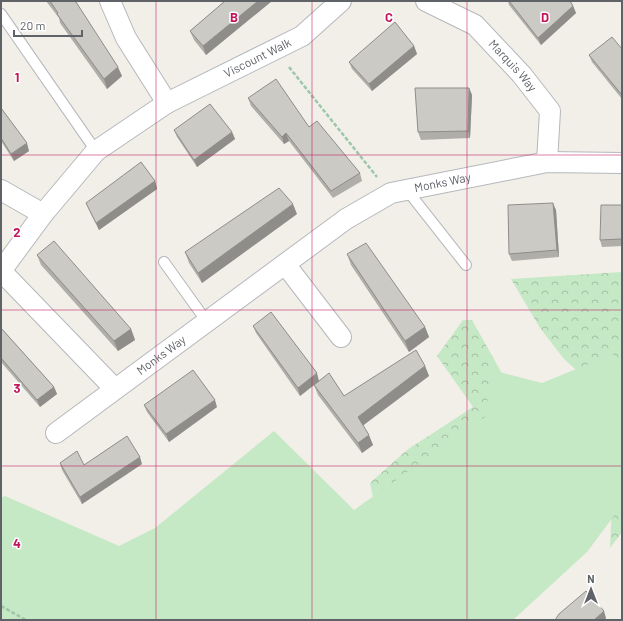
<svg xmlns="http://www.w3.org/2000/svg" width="623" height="621" font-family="Barlow,sans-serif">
<defs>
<pattern id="forest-crowns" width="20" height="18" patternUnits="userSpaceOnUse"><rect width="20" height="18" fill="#c5e8c5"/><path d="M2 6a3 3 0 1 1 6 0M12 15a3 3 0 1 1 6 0" fill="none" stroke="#a3c0a4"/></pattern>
</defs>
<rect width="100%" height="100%" fill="#f1efe8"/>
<g fill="url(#forest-crowns)">
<polygon points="622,272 622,532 610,548 612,502 584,377 564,359 540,328 511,279"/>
<polygon points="463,320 472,320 518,402 376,512 370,483 407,450 473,407 437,356"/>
</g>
<polygon fill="#c5e8c5" points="613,354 622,387 622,505 587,552 513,620 1,620 1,498 5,496 119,546 155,528 274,431 354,510 485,417 492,370 542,383"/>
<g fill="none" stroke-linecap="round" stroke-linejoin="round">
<g stroke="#b5b8bc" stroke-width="12">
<g id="service">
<polyline points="1,14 96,151"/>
<polyline points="407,190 466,265"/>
<polyline points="164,262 207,322"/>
</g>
</g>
<g stroke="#b5b8bc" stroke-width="22">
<g id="minor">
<polyline points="110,1 126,38 167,103"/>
<path id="s1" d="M 426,1 L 475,25 L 522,75 L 550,111 L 547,162"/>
<polyline points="1,190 43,214"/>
<polyline points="285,264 341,337"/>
<path id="s2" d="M 1,271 L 43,214 L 96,151 L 167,103 L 302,36 L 341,1"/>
<polyline points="1,271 115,389"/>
<path id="s3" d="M 56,433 L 346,219 L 391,193 L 547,162 L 622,163"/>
</g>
</g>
<g stroke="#9cc7a9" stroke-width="2.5" stroke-dasharray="4 2" stroke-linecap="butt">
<polyline points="289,67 377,177"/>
<polyline points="1,606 26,620"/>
</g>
<use href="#service" stroke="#fff" stroke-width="10"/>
<use href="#minor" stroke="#fff" stroke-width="20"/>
</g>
<g fill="#afaea9">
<polygon points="46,1 74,1 122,76 107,89 60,23 59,18"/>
<polygon points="225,1 272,1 206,55 194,40 190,31"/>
<polygon points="508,1 570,1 573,6 576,13 541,45 509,5"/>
<polygon points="414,46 417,54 372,91 352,69 349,62"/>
<polygon points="622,49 622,99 592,62 589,55"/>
<polygon points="469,88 472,95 470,138 421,140 418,132"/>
<polygon points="248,98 309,127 360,173 362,181 333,198 289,141 284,144 251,106"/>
<polygon points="1,108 29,151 14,161 1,141"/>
<polygon points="174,130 232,132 235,139 197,167 177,137"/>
<polygon points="155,181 157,189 99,230 89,210 86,203"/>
<polygon points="622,205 622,246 602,247 600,240"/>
<polygon points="556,210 559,257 512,261 509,254"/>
<polygon points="297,214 202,283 189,263 185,252"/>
<polygon points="347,254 425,327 429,337 409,352 351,265"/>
<polygon points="37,255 131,329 135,340 118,351 41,265"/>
<polygon points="253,326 319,381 344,396 425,366 429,376 363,425 373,445 362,453 318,395 314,385 300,396 256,333"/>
<polygon points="1,328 54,387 57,394 40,407 1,362"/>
<polygon points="144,405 217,407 169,442 147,412"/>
<polygon points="60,463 84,465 142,464 82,504 62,470"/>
</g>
<g fill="#8f8d8a">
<polygon points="258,1 272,1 206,55 203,46"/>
<polygon points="573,6 576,13 541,45 538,38"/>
<polygon points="414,46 417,54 372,91 369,84"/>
<polygon points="118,67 122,76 107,89 104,79"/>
<polygon points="469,88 472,95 470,138 468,131"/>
<polygon points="232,132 235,139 197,167 194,160"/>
<polygon points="286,133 289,141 284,144 282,137"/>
<polygon points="27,143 29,151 14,161 11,154"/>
<polygon points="155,181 157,189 99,230 96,223"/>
<polygon points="553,203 556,210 559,257 557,250"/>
<polygon points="293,204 297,214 202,283 198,273"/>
<polygon points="425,327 429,337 409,352 405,341"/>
<polygon points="131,329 135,340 118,351 114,341"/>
<polygon points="425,366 429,376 361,427 358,417"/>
<polygon points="317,373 319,381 300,396 298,388"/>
<polygon points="54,387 57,394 40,407 37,400"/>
<polygon points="215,400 217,407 169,442 166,434"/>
<polygon points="369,435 373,445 362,453 358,443"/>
<polygon points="140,457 142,464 82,504 80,497"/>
<polygon points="604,611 606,618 605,620 594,620"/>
</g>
<g fill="#cccac5" stroke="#8f8d8a">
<polygon points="50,1 74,1 75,2 76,2 118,67 104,79 57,14 58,13"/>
<polygon points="225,1 258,1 203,46 190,31"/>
<polygon points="509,1 570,1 573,6 538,38"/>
<polygon points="395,22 414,46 369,84 349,62"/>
<polygon points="612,37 622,49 622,95 589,55"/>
<polygon points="276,79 309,127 317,121 360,173 331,191 286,133 282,137 248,98"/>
<polygon points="415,88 469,88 468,131 418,132"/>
<polygon points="210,104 232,132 194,160 174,130"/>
<polygon points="1,108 27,143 11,154 1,138"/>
<polygon points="141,162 155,181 96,223 86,203"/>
<polygon points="279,188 293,204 198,273 185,252"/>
<polygon points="553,203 557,250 509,254 508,205"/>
<polygon points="601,205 622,205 622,239 600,240"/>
<polygon points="54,241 131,329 114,341 37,255"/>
<polygon points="366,243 425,327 405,341 347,254"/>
<polygon points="271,312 317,373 298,388 253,326"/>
<polygon points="1,328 54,387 37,400 1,358"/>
<polygon points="416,350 425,366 358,417 369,435 358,443 314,385 329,373 344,396"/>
<polygon points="193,370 215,400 166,434 144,405"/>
<polygon points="127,436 140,457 80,497 60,463 77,451 84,465"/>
<polygon points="586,591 604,611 594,620 555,620 559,614"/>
</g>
<path fill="none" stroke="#c2185b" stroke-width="1" stroke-opacity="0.55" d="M 156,1 L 156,620M 312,1 L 312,620M 467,1 L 467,620M 1,155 L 622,155M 1,310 L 622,310M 1,466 L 622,466"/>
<g text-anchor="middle" stroke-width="3" stroke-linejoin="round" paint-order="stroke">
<g font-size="12" fill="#5f6368" stroke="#fff">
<text dy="4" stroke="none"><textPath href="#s2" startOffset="340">Viscount Walk</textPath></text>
<text dy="4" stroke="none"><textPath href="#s1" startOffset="110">Marquis Way</textPath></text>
<text dy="4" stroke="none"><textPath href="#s3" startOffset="465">Monks Way</textPath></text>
<text dy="4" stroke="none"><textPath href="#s3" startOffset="131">Monks Way</textPath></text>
</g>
</g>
<g font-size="13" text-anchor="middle" font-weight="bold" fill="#c2185b" stroke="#fff" stroke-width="3" stroke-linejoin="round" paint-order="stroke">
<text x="234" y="22">B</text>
<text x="389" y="22">C</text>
<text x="545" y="22">D</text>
<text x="17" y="82">1</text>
<text x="17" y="237">2</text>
<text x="17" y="393">3</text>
<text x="17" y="548">4</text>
</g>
<rect width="623" height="621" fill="none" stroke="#5f6368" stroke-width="4"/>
<g transform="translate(591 589)" stroke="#ffffff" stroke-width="3" paint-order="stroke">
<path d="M0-3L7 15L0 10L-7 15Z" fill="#5f6368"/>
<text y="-6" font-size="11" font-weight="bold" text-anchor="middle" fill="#5f6368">N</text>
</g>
<path d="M14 30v6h68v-6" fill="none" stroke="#5f6368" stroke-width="2"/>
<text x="20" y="30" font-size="12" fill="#5f6368" stroke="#ffffff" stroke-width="3" paint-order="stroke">20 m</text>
</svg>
